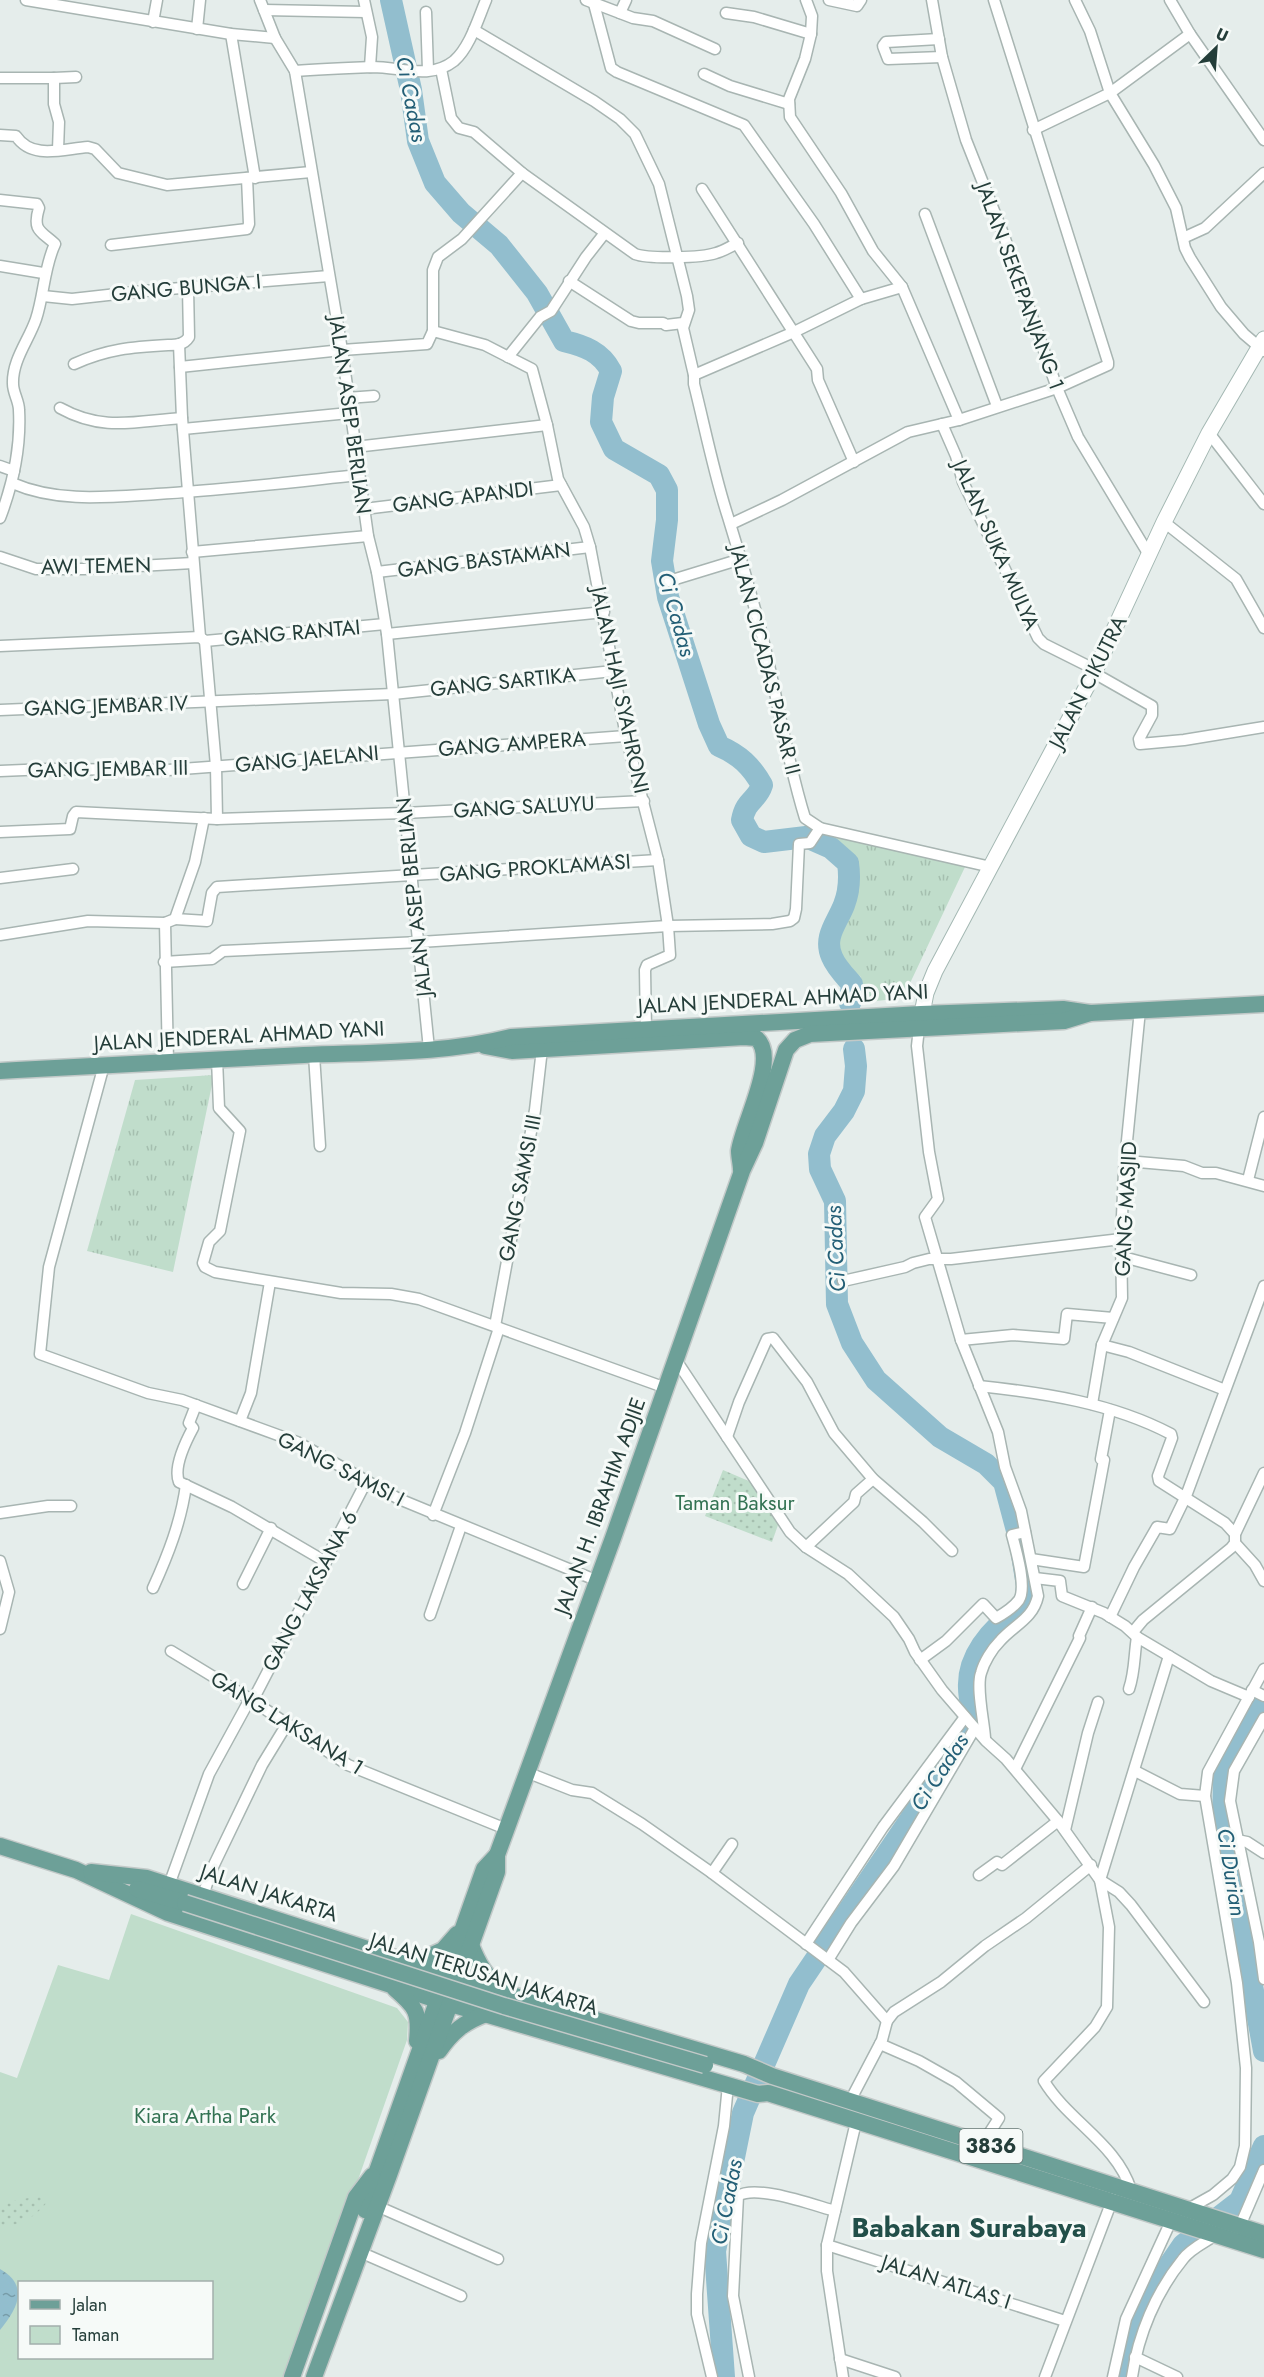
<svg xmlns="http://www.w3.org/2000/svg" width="1264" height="2377" font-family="Jost,sans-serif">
<defs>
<pattern id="grass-tufts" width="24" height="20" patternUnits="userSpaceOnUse" patternTransform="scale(1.5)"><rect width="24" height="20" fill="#c0ddcb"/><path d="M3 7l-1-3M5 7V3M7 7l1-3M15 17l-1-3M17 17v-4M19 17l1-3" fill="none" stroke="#a5bfaf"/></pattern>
<pattern id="garden-dots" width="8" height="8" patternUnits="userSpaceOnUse" patternTransform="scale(1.5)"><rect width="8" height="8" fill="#c0ddcb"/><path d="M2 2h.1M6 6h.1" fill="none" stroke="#a5bfaf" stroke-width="1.8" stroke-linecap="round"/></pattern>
<pattern id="water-ripples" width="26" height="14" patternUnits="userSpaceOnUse" patternTransform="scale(1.5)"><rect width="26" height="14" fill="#92bece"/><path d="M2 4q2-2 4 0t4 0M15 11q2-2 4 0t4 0" fill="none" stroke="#779ca8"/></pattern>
</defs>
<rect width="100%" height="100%" fill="#e5edeb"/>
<g fill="url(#grass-tufts)">
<path d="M 827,833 L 848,833 L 965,867 L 903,998 L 859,1003 L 861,977 L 843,962 L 825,923 L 843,913 C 856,873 855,866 821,840 Z"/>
<polygon points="214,1075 173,1272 87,1251 135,1080"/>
</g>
<path fill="#c0ddcb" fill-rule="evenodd" d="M 131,1914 L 397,2008 L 408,2022 L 407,2040 L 289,2377 L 0,2377 L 0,2072 L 17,2078 L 58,1965 L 109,1980 ZM 20,2282 L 212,2282 L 212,2358 L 20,2358 Z"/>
<g fill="url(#garden-dots)">
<polygon points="723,1470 751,1482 778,1525 772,1542 705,1516"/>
<path d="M 40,2196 L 46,2196 L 48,2201 C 36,2216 20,2228 0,2225 L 0,2203 Z"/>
</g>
<path fill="url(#water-ripples)" d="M 0,2269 C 30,2286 17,2309 0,2330 Z"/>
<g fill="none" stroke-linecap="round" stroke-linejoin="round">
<g stroke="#92bece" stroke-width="22">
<path d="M 391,0 L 411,90 L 418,141 L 435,183 L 461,213 L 499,245 L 537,293 L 564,341 C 585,346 601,352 611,371 L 603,397 L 601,422 L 614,449 L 659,475 L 667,490 L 667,520 L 662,561 L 668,597 L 709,724 L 719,746 C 740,755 751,766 762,785 C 757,801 746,799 742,820 L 751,836 L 764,842 L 806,837 L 831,848 L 848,863 C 850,877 849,892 844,905 C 837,923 823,937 832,957 C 836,967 845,976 852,984 L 850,1003"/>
<polyline points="1264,1700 1224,1771 1223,1827 1264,2051"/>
<path d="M 724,2377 L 715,2251 L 743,2113 L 799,1984 L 916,1811 L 973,1720 C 973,1710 969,1699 969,1688 C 967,1651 998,1623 1025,1604 L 1027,1586 L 1020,1542 L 1004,1482 L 986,1464 L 940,1437 L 876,1380 L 852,1343 L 837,1304 L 835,1201 L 820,1169 L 819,1154 L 825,1136 L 844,1111 L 854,1091 L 856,1066 L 854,1049"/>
<polyline points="1121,2377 1144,2302 1183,2245 1240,2201 1264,2146"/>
</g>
<g stroke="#a8b5b2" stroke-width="13">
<g id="minor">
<polyline points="26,0 231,34 275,38"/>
<polyline points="260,0 275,38 295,71 342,350 368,536 377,572 387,634 429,1049"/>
<polyline points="364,0 372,37 370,67"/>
<polyline points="586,0 620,13 626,0"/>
<polyline points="593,0 611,68 617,72 744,125 814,224 861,299"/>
<polyline points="806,0 812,16 811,34 805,59 789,99 790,117 841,193 873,251 902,287 959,420"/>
<polyline points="829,0 857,6 861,0"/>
<polyline points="932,0 942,57 966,140 1004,236 1057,388 1078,437 1149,555"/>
<polyline points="1075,0 1090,31 1110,93 1154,165 1176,208 1185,248 1190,258 1221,307 1244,334 1264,351"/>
<polyline points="1170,0 1190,34 1264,140"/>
<polyline points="264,10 366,12"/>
<polyline points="426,12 428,70"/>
<polyline points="620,13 633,18 653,21 715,49"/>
<polyline points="726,13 754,17 811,34"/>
<polyline points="153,22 157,0"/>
<polyline points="197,29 200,0"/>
<path d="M 474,30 L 594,101 L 620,119 L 635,134 L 659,184 L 687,296 L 689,310 L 683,328 L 694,375 L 694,384 C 705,428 714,474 728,517 C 740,555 751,593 761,631 C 777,694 786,757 805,818 L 820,828 L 991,867"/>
<polyline points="231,34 255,178"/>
<polyline points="939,39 886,42 883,46 888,59 942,57"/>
<path d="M 441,69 L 451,118 L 459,128 L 474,132 L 522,173 L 635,254 C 648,259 702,258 716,253 C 724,251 731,246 738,243"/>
<path d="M 295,71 C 321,69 347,68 373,67 C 400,67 430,80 454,61 C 470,47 478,19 486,0"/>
<polyline points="704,74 730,86 789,104"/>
<polyline points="0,78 54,78 54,104 59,122 58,150"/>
<polyline points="54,78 76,77"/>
<polyline points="1033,130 1110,93 1190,34"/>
<path d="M 0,135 L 16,136 C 32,160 62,149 88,147 L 95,149 L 118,173 L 167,185 L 311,172"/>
<polyline points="702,189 817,369 818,380 854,462"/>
<path d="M 0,200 L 37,204 L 39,208 C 32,231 41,231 55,244 C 44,267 44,295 36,319 C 29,340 12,360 13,384 C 13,393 19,401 19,410 C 21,447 13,484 0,518"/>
<polyline points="925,214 997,406"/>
<polyline points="1183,238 1205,228 1264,173"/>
<polyline points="111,245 247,229 249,224 247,178"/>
<polyline points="0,266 43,273"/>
<polyline points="569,281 631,321 639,323 663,323 666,325 683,323"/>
<polyline points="43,296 72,299 144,291 329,276"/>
<polyline points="433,331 485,345 532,369 547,425 558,479 584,527 590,547 626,736 658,860 668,926 670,955 647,965 645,970 646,1030"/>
<polyline points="179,344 182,418 200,637"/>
<polyline points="508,357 540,317 551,311 586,257 604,234"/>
<path d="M 74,364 C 107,349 132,347 168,345 C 176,345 184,345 189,337 L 188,288"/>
<polyline points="180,367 342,350 427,344 433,331 433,270 438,257 462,239 522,173"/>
<polyline points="694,375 794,332 861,299 902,287"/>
<polyline points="347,398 374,396"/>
<path d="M 60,408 C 103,432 136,421 182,418"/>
<polyline points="942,424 956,456 963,482 1038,638 1044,644 1096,670"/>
<polyline points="183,429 349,413"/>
<polyline points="1209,433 1264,504"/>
<polyline points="355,447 547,425"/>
<polyline points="0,466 14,471"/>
<path d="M 12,483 C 58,503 108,497 157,494 C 225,490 292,482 359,475"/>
<polyline points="364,509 561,485"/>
<polyline points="1164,522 1236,579 1264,628"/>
<polyline points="731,524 782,500 908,432 959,420 1057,388 1108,365 1108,362 994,0"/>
<polyline points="192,552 368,536"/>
<polyline points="0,557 36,569 84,569 193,563"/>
<polyline points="377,572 590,547"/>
<polyline points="669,581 741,559"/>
<polyline points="387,634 604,612"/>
<polyline points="205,641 216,766 217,819"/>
<polyline points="0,646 200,637 205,641 385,624"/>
<polyline points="1094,673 1152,706 1152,715 1139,739 1140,744 1184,740 1264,727"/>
<polyline points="0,710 393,694 613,671"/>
<polyline points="0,771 48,769 168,770 626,736"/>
<polyline points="0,832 70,829 73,816 76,812 217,819 404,813 644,801"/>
<polyline points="0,878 73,869"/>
<polyline points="175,919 207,921 212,893 217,887 658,860"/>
<polyline points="0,935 88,921 165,923"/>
<polyline points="164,962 212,959 223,951 420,942 668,926 772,924 790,921 794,918 796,909 799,844 810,843 820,828"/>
<path d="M 919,1028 L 917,1046 L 929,1152 L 938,1199 L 925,1217 L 961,1340 L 998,1432 L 1005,1467 L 1021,1511 L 1038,1596 C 1033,1619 1014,1625 1000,1641 C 992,1649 984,1662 981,1673 C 976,1688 984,1721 985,1738"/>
<polyline points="314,1055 320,1146"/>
<polyline points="217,1059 219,1108 240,1131 220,1231 209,1242 203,1263 205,1267 215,1272 341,1293 391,1294 419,1299 666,1388"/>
<polyline points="168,1061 165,923 175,919 195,862 204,818"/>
<polyline points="104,1065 49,1267 40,1354 148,1393 182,1400 297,1442 399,1499 598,1581"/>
<polyline points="1127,1161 1184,1166 1202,1173 1216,1173 1264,1186"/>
<polyline points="1248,1180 1264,1117"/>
<polyline points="1123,1257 1191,1275"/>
<polyline points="843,1281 905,1267 913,1263 929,1259 951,1259 1121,1239"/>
<polyline points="495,1326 535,1110 542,1049"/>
<polyline points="961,1340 1013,1335 1064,1339 1067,1314 1113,1318"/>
<polyline points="1102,1345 1129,1352 1225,1390"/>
<polyline points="676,1360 790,1532 806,1547 848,1574 894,1617 909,1639 915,1652 942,1690 986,1741 1006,1759 1058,1821 1100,1880 1119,1892 1131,1905 1204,2002"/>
<path d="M 979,1386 C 1045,1393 1112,1403 1171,1434 L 1172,1438 L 1158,1476 L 1159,1481 L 1225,1523 L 1235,1534"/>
<polyline points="1092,1404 1102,1345 1122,1298 1121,1239 1124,1171 1140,1010"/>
<path d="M 196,1405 L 189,1423 L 193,1428 C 186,1441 173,1467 179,1482 L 232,1507 L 326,1562"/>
<polyline points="240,1421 251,1393 270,1282"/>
<polyline points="727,1437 739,1402 767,1339 773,1338 807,1382 834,1433 873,1479 923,1522 952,1551"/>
<polyline points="0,1513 48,1506 71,1506"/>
<polyline points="433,1515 465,1433 499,1328"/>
<polyline points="1235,1543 1255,1565 1264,1581"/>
<polyline points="806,1547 854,1502 856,1494 873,1479"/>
<polyline points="1031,1559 1084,1567 1104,1460 1101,1459 1110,1410"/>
<polyline points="0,1561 9,1592 0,1629"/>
<path d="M 1035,1578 L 1060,1581 L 1062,1596 L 1104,1613 L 1125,1626 L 1137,1637 L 1169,1656 L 1100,1880 L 1109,1927 L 1107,2007 L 1095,2027 L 1044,2081 C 1068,2121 1117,2144 1131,2190"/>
<polyline points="243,1584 271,1528"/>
<path d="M 153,1588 C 168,1555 181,1522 186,1485"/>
<polyline points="430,1615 461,1526"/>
<polyline points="1110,1617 1134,1567 1157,1527 1170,1529 1186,1496 1264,1286"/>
<polyline points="1133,1632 1143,1620 1231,1548 1235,1543 1235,1534 1264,1473"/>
<polyline points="171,1651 250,1699 348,1765 506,1829"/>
<polyline points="1169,1656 1211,1681 1249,1697"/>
<path d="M 920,1660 L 946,1641 L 983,1604 L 996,1618 C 1005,1613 1013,1608 1019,1600 C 1027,1587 1016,1550 1012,1535 L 1025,1532"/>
<path d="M 1129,1689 C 1135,1672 1134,1655 1137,1637"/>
<polyline points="1252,1690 1264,1696"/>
<polyline points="253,1700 366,1482"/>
<polyline points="1264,1718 1234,1771 1230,1801 1259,1942 1264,1979"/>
<polyline points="1015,1769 1080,1638 1079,1636 1092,1607"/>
<polyline points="1135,1771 1180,1794 1205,1796"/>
<polyline points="526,1772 572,1790 592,1793 642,1824 712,1873 844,1972 887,2021"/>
<polyline points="1065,1830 1088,1733 1098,1702"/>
<polyline points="1237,1840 1247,1842 1264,1853"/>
<polyline points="712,1873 732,1844"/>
<polyline points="979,1875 997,1862 1002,1865 1058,1821"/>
<polyline points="169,1885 209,1774 250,1699"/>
<polyline points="203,1896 211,1871 262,1765 287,1724"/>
<polyline points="806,1944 883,1827 965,1717"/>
<polyline points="828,1960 851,1923 894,1866 975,1728"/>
<polyline points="880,2044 919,2061 956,2082 999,2118 983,2143"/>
<polyline points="850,2101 882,2040 887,2021 894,2012 941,1982 985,1946 1026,1918 1091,1865"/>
<polyline points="1188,2209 1213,2195 1232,2179 1240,2167 1245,2146 1246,2068 1237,1983 1205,1796 1208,1772 1264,1669"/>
<polyline points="386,2210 498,2259"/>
<polyline points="1240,2226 1264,2170"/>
<polyline points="827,2245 1065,2321"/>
<polyline points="369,2256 461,2296"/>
<polyline points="1135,2357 1177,2377"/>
<polyline points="840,2359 895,2377"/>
<polyline points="712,2377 697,2314 697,2294 701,2243 724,2126 728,2085"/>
<path d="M 749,2377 L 733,2296 L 738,2196 C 756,2184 813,2205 835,2211"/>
<polyline points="843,2377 827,2271 827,2245 856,2122"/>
<polyline points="1045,2377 1113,2198"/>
<polyline points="1113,2377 1126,2319 1171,2221"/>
<path d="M 1132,2377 C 1138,2335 1156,2292 1183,2259 C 1191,2248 1206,2242 1217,2234"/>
</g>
</g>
<g stroke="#a4b8b3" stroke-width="17">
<polyline id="secondary" points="920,1024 926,993 935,971 1094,673 1164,522 1209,433 1264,339"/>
</g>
<g stroke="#c2c9c8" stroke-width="19">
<g id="primary">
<path d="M 485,1046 L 512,1051 L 744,1037 L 756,1038 C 780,1057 742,1125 739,1151 C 739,1157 741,1164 741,1170"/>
<path d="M 0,1071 C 101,1065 202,1060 304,1055 C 373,1052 444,1054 511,1037 L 921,1014 L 1063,1009 L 1090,1013 L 1264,1004"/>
<polyline points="0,1846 76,1870 168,1913 437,2000 758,2094 768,2093 1264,2250"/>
<polyline points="91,1872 147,1878 492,1989 744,2064 772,2076 1264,2234"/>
<polyline points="137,1889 185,1903"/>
<path d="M 471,1945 C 478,1963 486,1978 502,1988"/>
<polyline points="412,1964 443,1950 457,1934"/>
<path d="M 395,1989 C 416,2007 420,2012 417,2041"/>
<path d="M 439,2051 C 452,2032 464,2022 486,2014"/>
<polyline points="365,2210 377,2171 484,1869 497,1855"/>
<polyline points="292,2377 356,2197 372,2176"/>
<polyline points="314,2377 389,2175 497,1872 497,1855 613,1538 742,1171 755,1143 786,1050 795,1040 810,1034 1064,1021 1090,1013"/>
</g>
</g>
<use href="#minor" stroke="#fff" stroke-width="10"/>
<use href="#secondary" stroke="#fff" stroke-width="15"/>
<use href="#primary" stroke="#6da098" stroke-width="16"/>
<g stroke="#c2c9c8" stroke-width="19" stroke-linecap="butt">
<polyline id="primary-bridge" points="185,1903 504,2006 705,2065"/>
</g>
<use href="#primary-bridge" stroke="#6da098" stroke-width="16"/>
</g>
<g text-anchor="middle" stroke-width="6" stroke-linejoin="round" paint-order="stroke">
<rect fill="#f6faf8" stroke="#647673" stroke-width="1.5" x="959.5" y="2129" width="63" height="34" rx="4.5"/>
<g font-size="20" font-weight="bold" fill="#253e3a">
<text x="991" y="2153">3836</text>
</g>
<g font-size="21" fill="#253e3a" stroke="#f6faf8">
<text transform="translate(1020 286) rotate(70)" y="7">JALAN SEKEPANJANG 1</text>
<text transform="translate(186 288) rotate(-5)" y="7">GANG BUNGA I</text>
<text transform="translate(350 415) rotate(82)" y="7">JALAN ASEP BERLIAN</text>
<text transform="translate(463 497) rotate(-7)" y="7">GANG APANDI</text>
<text transform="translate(996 545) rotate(66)" y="7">JALAN SUKA MULYA</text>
<text transform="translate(484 560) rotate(-7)" y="7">GANG BASTAMAN</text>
<text transform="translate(96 566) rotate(-1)" y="7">AWI TEMEN</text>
<text transform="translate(292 633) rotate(-5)" y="7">GANG RANTAI</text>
<text transform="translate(765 660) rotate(76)" y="7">JALAN CICADAS PASAR II</text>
<text transform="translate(503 682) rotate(-6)" y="7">GANG SARTIKA</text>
<text transform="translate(1088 682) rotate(-63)" y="7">JALAN CIKUTRA</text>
<text transform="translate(620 690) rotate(78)" y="7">JALAN HAJI SYAHRONI</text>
<text transform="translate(106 706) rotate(-2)" y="7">GANG JEMBAR IV</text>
<text transform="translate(512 744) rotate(-4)" y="7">GANG AMPERA</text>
<text transform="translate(307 759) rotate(-5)" y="7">GANG JAELANI</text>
<text transform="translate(108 769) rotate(-1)" y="7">GANG JEMBAR III</text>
<text transform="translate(524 807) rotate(-3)" y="7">GANG SALUYU</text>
<text transform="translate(535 868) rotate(-4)" y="7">GANG PROKLAMASI</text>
<text transform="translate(414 897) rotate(-96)" y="7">JALAN ASEP BERLIAN</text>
<text transform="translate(783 999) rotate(-3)" y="7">JALAN JENDERAL AHMAD YANI</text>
<text transform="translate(239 1036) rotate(-3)" y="7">JALAN JENDERAL AHMAD YANI</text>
<text transform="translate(520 1188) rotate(-79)" y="7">GANG SAMSI III</text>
<text transform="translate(1126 1209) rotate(-87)" y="7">GANG MASJID</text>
<text transform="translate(341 1469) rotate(27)" y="7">GANG SAMSI I</text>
<text transform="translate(600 1506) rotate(-70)" y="7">JALAN H. IBRAHIM ADJIE</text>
<text transform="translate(310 1591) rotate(-62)" y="7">GANG LAKSANA 6</text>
<text transform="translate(287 1723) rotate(32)" y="7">GANG LAKSANA 1</text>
<text transform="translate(269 1893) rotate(18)" y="7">JALAN JAKARTA</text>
<text transform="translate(484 1974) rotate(17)" y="7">JALAN TERUSAN JAKARTA</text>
<text transform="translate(946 2282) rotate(18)" y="7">JALAN ATLAS I</text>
</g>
<g font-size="21" fill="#327252" stroke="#f6faf8">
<text x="735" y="1510">Taman Baksur</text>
<text x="205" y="2123">Kiara Artha Park</text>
</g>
<g font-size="22" font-style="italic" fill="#235f76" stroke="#f6faf8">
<text transform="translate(412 99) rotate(79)" y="8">Ci Cadas</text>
<text transform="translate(677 614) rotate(74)" y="8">Ci Cadas</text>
<text transform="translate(835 1249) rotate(-93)" y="8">Ci Cadas</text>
<text transform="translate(939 1772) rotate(-57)" y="8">Ci Cadas</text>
<text transform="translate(1232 1872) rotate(81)" y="8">Ci Durian</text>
<text transform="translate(726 2202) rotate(-79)" y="8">Ci Cadas</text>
</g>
<g font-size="27" font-weight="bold" fill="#224f49" stroke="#f6faf8">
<text x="969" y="2237">Babakan Surabaya</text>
</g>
</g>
<rect x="18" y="2281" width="195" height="78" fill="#f6faf8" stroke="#a2afac" stroke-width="1.5"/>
<rect x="30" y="2300" width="30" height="9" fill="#6da098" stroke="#a2afac" stroke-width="1.5"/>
<text x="72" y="2311" font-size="18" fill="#253e3a">Jalan</text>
<rect x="30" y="2326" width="30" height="18" fill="#c0ddcb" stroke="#a2afac" stroke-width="1.5"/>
<text x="72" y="2341" font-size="18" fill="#253e3a">Taman</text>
<g transform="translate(1216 48) rotate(25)" stroke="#f6faf8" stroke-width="4.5" paint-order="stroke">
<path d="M0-4.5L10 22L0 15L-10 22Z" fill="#253e3a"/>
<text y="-9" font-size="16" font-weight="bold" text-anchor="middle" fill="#253e3a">U</text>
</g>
</svg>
